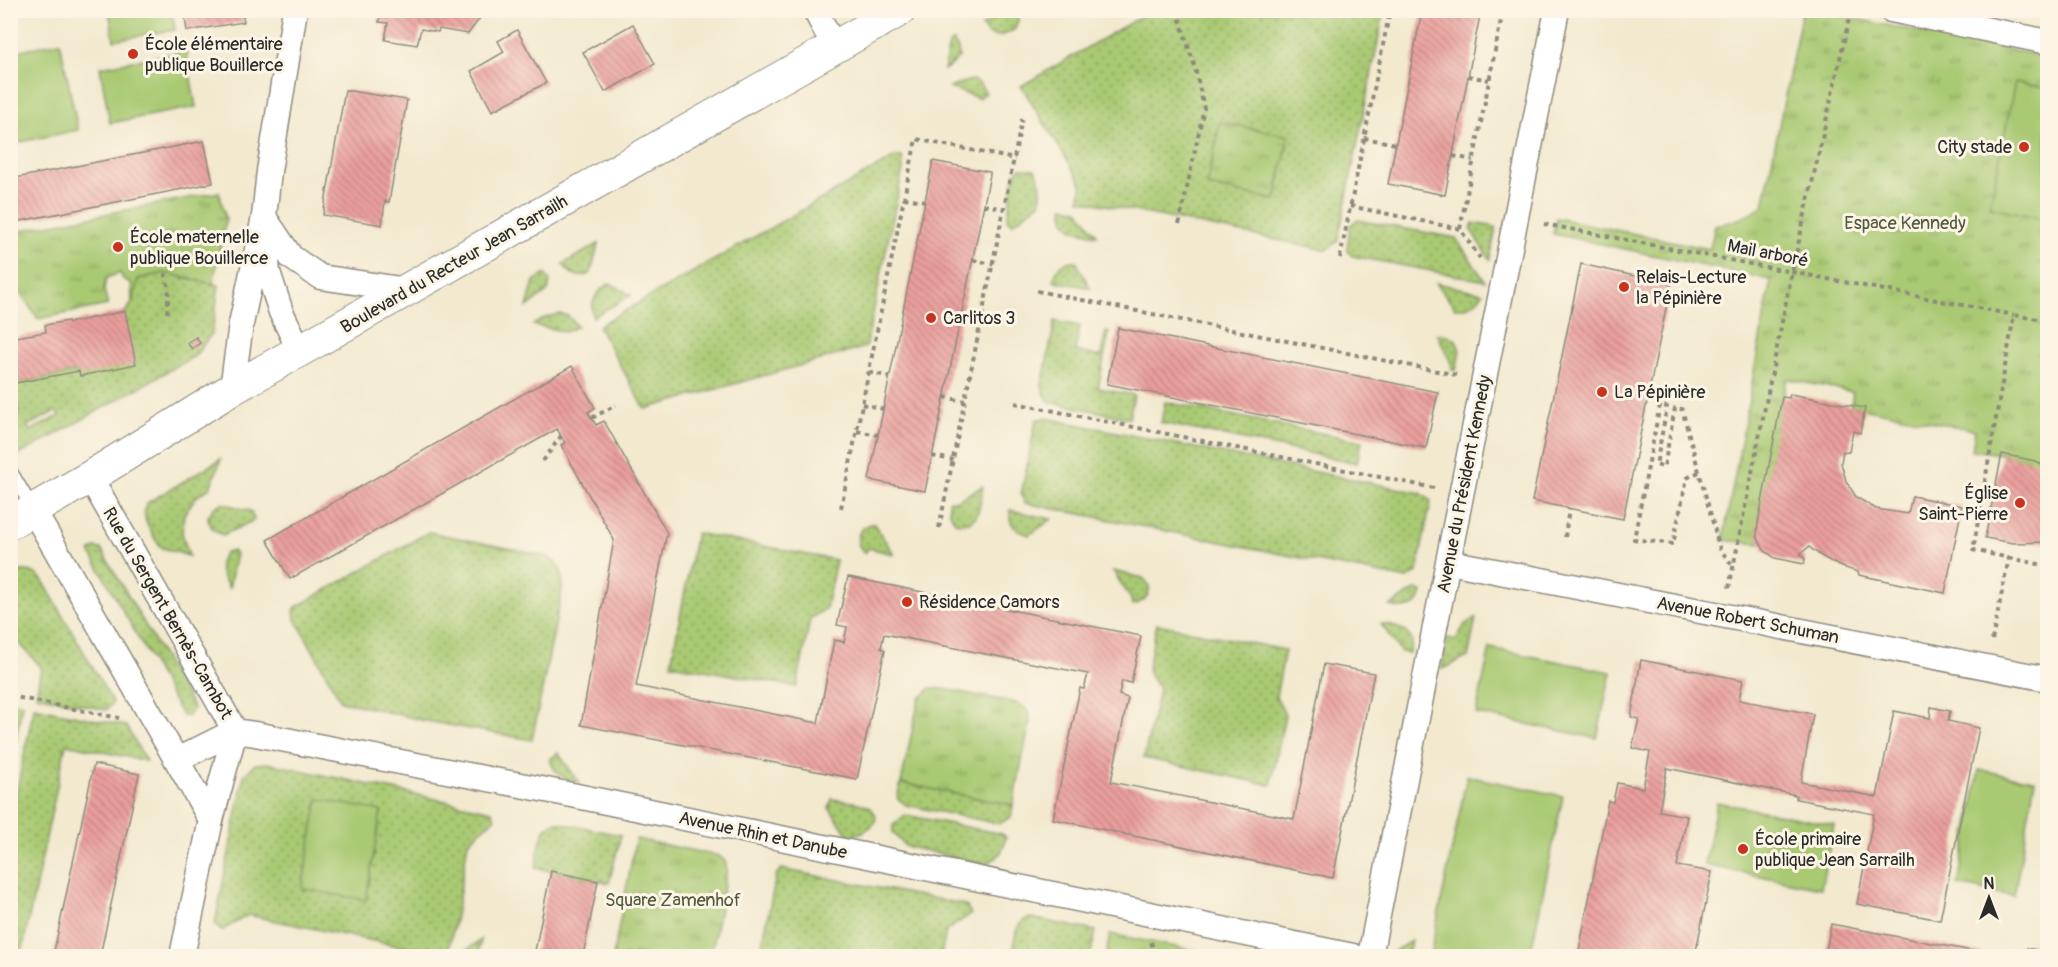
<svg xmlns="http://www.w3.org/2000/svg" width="2058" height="967" font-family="Pangolin,sans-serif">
<defs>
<pattern id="grass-dots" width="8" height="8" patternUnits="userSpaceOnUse" patternTransform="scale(1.5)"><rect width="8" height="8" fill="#a9c972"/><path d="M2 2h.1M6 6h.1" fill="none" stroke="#8aa35e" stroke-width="1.8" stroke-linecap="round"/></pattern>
<pattern id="park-tufts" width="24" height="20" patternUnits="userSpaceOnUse" patternTransform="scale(1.5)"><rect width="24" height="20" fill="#a9c972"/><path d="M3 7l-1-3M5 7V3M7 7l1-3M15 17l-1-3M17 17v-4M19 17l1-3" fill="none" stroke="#8aa35e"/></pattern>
<pattern id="building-back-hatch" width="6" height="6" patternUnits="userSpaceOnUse" patternTransform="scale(1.5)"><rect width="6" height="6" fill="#ea9f9c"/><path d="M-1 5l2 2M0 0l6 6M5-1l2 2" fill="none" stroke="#be827f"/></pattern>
</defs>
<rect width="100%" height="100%" fill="#fcf5e5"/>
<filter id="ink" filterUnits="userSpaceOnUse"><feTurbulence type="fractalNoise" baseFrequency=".0167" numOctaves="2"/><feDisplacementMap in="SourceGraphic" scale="12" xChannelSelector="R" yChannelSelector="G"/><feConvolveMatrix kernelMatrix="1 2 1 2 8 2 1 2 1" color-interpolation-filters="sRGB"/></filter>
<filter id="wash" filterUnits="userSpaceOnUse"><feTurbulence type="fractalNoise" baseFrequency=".008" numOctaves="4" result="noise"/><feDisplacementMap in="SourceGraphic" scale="24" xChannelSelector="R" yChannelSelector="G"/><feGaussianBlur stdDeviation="1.35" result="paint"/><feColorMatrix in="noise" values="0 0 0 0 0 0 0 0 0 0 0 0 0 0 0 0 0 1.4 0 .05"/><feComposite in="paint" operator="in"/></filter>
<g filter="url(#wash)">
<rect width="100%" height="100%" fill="#f2e9cf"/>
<g fill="url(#grass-dots)" stroke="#6a7a4e" stroke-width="1.5" fill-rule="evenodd">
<path d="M 1009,10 L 1021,11 L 1015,29 C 1003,36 990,42 982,26 Z"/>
<polygon points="1150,11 1384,11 1338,241 1326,250 1080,200 1081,185 1079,179 1021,86"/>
<polygon points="953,41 958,49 959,57 952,65 944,70 949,44"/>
<polygon points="973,80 979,83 986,93 978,98 950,88 964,82"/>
<polygon points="895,157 902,157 903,169 866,347 645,409 598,326"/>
<path d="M 1020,168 L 1035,169 C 1041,181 1042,190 1040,203 L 1013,223 L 1007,220 L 1014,176 Z"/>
<path d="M 1063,206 L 1079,210 L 1097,235 C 1077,231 1062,231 1063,206 Z"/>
<polygon points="1357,220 1456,238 1485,281 1352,256 1347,250 1350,225"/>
<polygon points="1473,223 1496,227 1490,260 1471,230"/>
<path d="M 598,244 L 591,273 C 579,280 570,275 563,264 Z"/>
<path d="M 1076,261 L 1090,288 L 1054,281 C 1056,267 1061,261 1076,261 Z"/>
<path d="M 165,273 L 219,285 L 212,333 L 195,356 L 14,458 L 11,453 L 10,416 L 15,416 L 20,412 L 17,407 L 11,407 L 11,384 L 79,371 L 132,303 L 138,279 ZM 56,411 L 59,416 L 30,431 L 27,426 Z"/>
<polygon points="545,274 550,281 548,291 527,307 534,281"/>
<path d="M 610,283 L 631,295 L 593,317 C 589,301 597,291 610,283 Z"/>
<path d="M 1436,283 L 1483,293 C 1477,303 1467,309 1455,308 Z"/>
<polygon points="559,314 568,316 577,326 566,332 533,325 545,318"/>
<polygon points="1055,321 1080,326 1075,351 1100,357 1106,332 1109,332 1098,388 1134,395 1129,418 1050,402 1044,394 1042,385"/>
<polygon points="1437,334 1448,335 1456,340 1460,351 1456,370 1452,370 1451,362"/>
<polygon points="1165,402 1362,441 1357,463 1161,423"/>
<polygon points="1046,418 1421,493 1431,501 1417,572 1407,579 1025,503 1021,495 1036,420"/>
<path d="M 221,459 L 210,488 L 196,497 L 184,514 L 182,533 L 189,556 L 160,547 C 152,533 139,518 147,503 Z"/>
<path d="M 983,486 C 980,504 981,528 955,522 L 949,511 L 949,500 L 956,501 Z"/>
<path d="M 222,503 L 251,511 L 254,520 L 223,535 C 214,532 209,527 208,517 L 213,508 Z"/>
<path d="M 1010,510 L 1052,519 L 1029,535 C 1016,531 1008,525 1010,510 Z"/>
<path d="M 870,524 L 874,524 L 894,554 L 868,548 L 865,553 C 853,543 856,530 870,524 Z"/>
<path d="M 429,532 L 546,556 C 564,564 564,579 561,596 L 532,740 L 426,721 L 341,701 L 295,618 L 294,611 L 296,607 Z"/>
<polygon points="696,533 836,560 826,608 810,619 797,687 671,664"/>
<polygon points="95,548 101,549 194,709 188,716 182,716 90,552"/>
<path d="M 233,551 L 236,554 L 229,588 C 221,575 214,565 226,552 Z"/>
<path d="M 20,571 C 31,570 37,573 43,581 L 113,703 L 106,710 L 36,695 L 41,667 L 18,642 L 11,641 L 11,577 Z"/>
<path d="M 1113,571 L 1143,578 C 1156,589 1147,602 1132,605 L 1131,599 Z"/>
<path d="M 1415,590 L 1422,592 C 1418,610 1406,610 1390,606 Z"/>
<polygon points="1476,618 1468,657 1442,669 1447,638 1456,640 1465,624"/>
<polygon points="1157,624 1285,650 1276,696 1285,715 1271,785 1144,758 1159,689 1147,671"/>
<path d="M 1381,624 C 1394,626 1407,628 1412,641 L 1410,653 L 1401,652 Z"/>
<polygon points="11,701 22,704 15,746 11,745"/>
<polygon points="34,707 126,726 146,761 66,744 21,956 11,956 11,818"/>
<path d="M 558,753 L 579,782 C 563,779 555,775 550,759 Z"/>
<polygon points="267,763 492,811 495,818 468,842 456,916 447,956 248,915 221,931 215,923 244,775 255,764"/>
<polygon points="901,783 1013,805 1011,817 999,824 906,805 897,798"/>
<path d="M 832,799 C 843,801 860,801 869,807 C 888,821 862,835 849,836 L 829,808 Z"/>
<path d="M 905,815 L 1002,834 L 1006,837 C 1003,852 999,859 984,864 L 905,846 L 893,833 L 893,825 Z"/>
<path d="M 556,822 L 621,835 L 609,883 L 536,868 C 539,852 538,828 556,822 Z"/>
<polygon points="781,869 962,904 967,907 971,914 946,931 941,956 760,956 776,875"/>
<path d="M 1031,918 L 1096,931 L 1090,956 L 1012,956 C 1015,942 1013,920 1031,918 Z"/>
<polygon points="481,940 478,956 458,956"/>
<polygon points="1411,941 1408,956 1386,956"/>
</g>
<g fill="url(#park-tufts)" stroke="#6a7a4e" stroke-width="1.5">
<path d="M 1802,11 L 1816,11 L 2047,57 L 2047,467 L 2002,454 L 1972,450 L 1975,430 L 1851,406 L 1853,392 L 1787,379 L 1757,530 L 1760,544 L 1723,540 L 1771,280 L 1553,234 L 1556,218 L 1710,249 L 1715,225 C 1734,222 1748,217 1763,206 Z"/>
<polygon points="1220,122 1289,136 1275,200 1207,186"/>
<polygon points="219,192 226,219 213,284 165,273 138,279 132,303 131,283 123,279 120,273 106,278 104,290 108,305 38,319 19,291 11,292 11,232"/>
<path d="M 931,688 L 944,689 L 1017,703 C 1026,707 1030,711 1030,722 L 1013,805 L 901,783 L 919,699 Z"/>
<polygon points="636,839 719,856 725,861 727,869 711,956 613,956"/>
<polygon points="1110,934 1223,956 1106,956"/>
</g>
<g fill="#a9c972" stroke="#6a7a4e" stroke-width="1.5">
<polygon points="109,11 172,11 175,30 114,40"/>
<polygon points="60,42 78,130 11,144 11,52"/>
<polygon points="186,51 196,107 110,123 100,67"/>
<polygon points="2015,82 2047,88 2047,219 1990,207"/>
<polygon points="1490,648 1611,672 1597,738 1476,714"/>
<polygon points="1979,770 2035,780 2014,896 1958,885"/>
<polygon points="1467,776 1563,796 1530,956 1430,956"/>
<polygon points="318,799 381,811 366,900 302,889"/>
<polygon points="1717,802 1834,825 1821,888 1704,865"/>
</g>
<g id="blocks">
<g fill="url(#building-back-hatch)">
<polygon points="184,10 242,10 244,22 187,31"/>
<polygon points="381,10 486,10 468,34 439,29 438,32 421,29 417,45 385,40 388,23 379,22"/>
<polygon points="1422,10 1481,10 1445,195 1388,184"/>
<polygon points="633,24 655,64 605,92 583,52"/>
<polygon points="517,30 546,83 492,111 471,71 504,52 498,41"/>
<polygon points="345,90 407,100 389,202 385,201 382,225 323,215"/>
<polygon points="204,141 213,183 10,223 10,179"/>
<polygon points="933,161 990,172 990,175 925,491 869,480"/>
<polygon points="1581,264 1671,284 1623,519 1532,501"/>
<polygon points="125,311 136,364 80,376 79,371 10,384 10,338 46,332 45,325 68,321 69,323"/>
<polygon points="1118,328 1438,392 1426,448 1107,384"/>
<polygon points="196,337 200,343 192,349 187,343"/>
<polygon points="572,366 595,408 588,412 596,425 604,421 667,533 636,686 818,723 834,640 844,642 847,627 837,625 848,577 1141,636 1131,683 1122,681 1119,695 1128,698 1111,782 1294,819 1324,664 1374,673 1333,878 1053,819 1080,688 1084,689 1088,674 884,634 881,648 885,650 857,779 581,725 614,540 561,445 565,443 557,429 290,579 267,540"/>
<polygon points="1790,394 1865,408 1860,433 1853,431 1849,452 1843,451 1841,463 1846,481 1856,497 1876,509 1908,514 1912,496 1962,506 1945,593 1859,575 1858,572 1839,566 1821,556 1809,547 1800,554 1805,559 1804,564 1775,558 1764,550 1757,536 1758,523 1782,397 1789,398"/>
<polygon points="2002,454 2035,461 2048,467 2048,542 2013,543 1985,538"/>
<polygon points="1641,660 1743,680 1739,700 1813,714 1801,782 1877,797 1894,711 1930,718 1931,707 1950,711 1948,721 1979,728 1940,920 1857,904 1874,814 1796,799 1796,795 1667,768 1659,811 1687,816 1677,866 1712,872 1695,956 1578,956 1608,801 1613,802 1617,783 1643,788 1650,752 1632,748 1639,719 1631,717"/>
<polygon points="94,764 139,774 100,956 53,956"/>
<polygon points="551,871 598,881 583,956 534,956"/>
<polygon points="1831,924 1994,955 1994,956 1825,956"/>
<polygon points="2027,948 2048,952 2048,956 2026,956"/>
</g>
</g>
</g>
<g filter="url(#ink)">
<use href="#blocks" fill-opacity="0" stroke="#8e8a7d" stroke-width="1.5"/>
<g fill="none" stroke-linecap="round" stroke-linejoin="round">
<g stroke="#8e8a7d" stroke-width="15">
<polyline id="service" points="10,470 33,509"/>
</g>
<g stroke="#8e8a7d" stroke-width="27">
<g id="minor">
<polyline points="815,10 834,46"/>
<polyline points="1891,10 2048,42"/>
<polyline points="264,217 291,257 320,277 407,290"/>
<polyline points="265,240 268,272 281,312 300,351"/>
<polyline points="232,389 241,324 264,217 269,171 295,10"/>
<polyline points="90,477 235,731 211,820 182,956"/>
<polyline points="33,510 211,820"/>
<polyline points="1449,562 2048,679"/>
<polyline points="177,760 235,731 255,734 572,795 1353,956"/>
<polyline points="1370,956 1557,10"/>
</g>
</g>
<g stroke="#8e8a7d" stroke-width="34">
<polyline id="tertiary" points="10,523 90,477 232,389 900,10"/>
</g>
<g stroke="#8e8a7d" stroke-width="4" stroke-dasharray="4.5 4.5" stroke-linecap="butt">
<polyline points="1177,10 1195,68 1204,108 1179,225"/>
<polyline points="1468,76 1489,80"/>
<polyline points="1364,138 1396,144"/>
<polyline points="1453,156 1473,160"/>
<polyline points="904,198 925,201"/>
<polyline points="984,205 1004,209"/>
<polyline points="1350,206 1460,229 1480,258"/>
<polyline points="1544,224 2014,315"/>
<polyline points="1460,229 1503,10"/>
<polyline points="1340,258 1390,10"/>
<polyline points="973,260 993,264"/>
<polyline points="165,273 169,288 167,314"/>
<polyline points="1037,291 1457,375"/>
<polyline points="869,372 890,377"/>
<polyline points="944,397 965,401"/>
<polyline points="1015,403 1434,488"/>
<polyline points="862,404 883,409"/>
<polyline points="592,418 616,405"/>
<polyline points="857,431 878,435"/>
<polyline points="932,456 953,460"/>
<polyline points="543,461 561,436"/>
<polyline points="1699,472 1687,478 1673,544 1634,539 1660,405 1667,407 1656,465 1664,467 1675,408 1682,409 1720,549 1732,565"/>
<polyline points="841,508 916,139 1015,159"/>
<polyline points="939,528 1022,119"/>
<polyline points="1565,537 1569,508"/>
<polyline points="2009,558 2048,566"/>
<polyline points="1729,588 1792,272 1851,10"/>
<polyline points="1992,640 2009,558 1973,550 2014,315 2048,321"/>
<polyline points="2046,652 2048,641"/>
<polyline points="10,696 119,718"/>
<polyline points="1151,942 1156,956"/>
</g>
<use href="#service" stroke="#fff" stroke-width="12"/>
<use href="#minor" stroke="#fff" stroke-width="24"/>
<use href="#tertiary" stroke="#fff" stroke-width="32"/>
</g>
</g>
<g fill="#c8321e" stroke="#fcf5e5" stroke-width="2">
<circle cx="133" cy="54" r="6"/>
<circle cx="2024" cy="147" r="6"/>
<circle cx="118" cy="247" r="6"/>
<circle cx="1624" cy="287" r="6"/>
<circle cx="931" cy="318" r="6"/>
<circle cx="1602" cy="392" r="6"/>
<circle cx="2020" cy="503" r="6"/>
<circle cx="907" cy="602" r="6"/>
<circle cx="1743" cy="849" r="6"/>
</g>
<g text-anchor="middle" stroke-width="6" stroke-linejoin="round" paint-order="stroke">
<g font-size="18" fill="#2b2b2b" stroke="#fcf5e5" text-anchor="start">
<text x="145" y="50">École élémentaire<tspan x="145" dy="21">publique Bouillerce</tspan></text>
<text x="2012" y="153" text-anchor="end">City stade</text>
<text x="130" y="243">École maternelle<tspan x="130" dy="21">publique Bouillerce</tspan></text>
<text x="1636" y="283">Relais-Lecture<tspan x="1636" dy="21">la Pépinière</tspan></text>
<text x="943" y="324">Carlitos 3</text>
<text x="1614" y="398">La Pépinière</text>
<text x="2008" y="499" text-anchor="end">Église<tspan x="2008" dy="21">Saint-Pierre</tspan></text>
<text x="919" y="608">Résidence Camors</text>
<text x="1755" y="845">École primaire<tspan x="1755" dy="21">publique Jean Sarrailh</tspan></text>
</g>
<g font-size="18" fill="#515a40" stroke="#fcf5e5">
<text x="1905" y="229">Espace Kennedy</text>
<text x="673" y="906">Square Zamenhof</text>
</g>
<g font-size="18" fill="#2b2b2b" stroke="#fcf5e5">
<text transform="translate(1768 253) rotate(11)" y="6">Mail arboré</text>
<text transform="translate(454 264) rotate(-30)" y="6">Boulevard du Recteur Jean Sarrailh</text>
<text transform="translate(1464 484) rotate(-79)" y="6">Avenue du Président Kennedy</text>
<text transform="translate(168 613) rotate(60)" y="6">Rue du Sergent Bernès-Cambot</text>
<text transform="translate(1748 620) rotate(11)" y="6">Avenue Robert Schuman</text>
<text transform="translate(763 835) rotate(12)" y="6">Avenue Rhin et Danube</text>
</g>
</g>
<rect width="2058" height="967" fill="none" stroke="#fcf5e5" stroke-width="36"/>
<g transform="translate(1989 898)" stroke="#fcf5e5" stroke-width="4.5" paint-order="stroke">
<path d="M0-4.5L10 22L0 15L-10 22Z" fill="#2b2b2b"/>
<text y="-9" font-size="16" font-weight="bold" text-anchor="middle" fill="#2b2b2b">N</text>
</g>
</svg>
